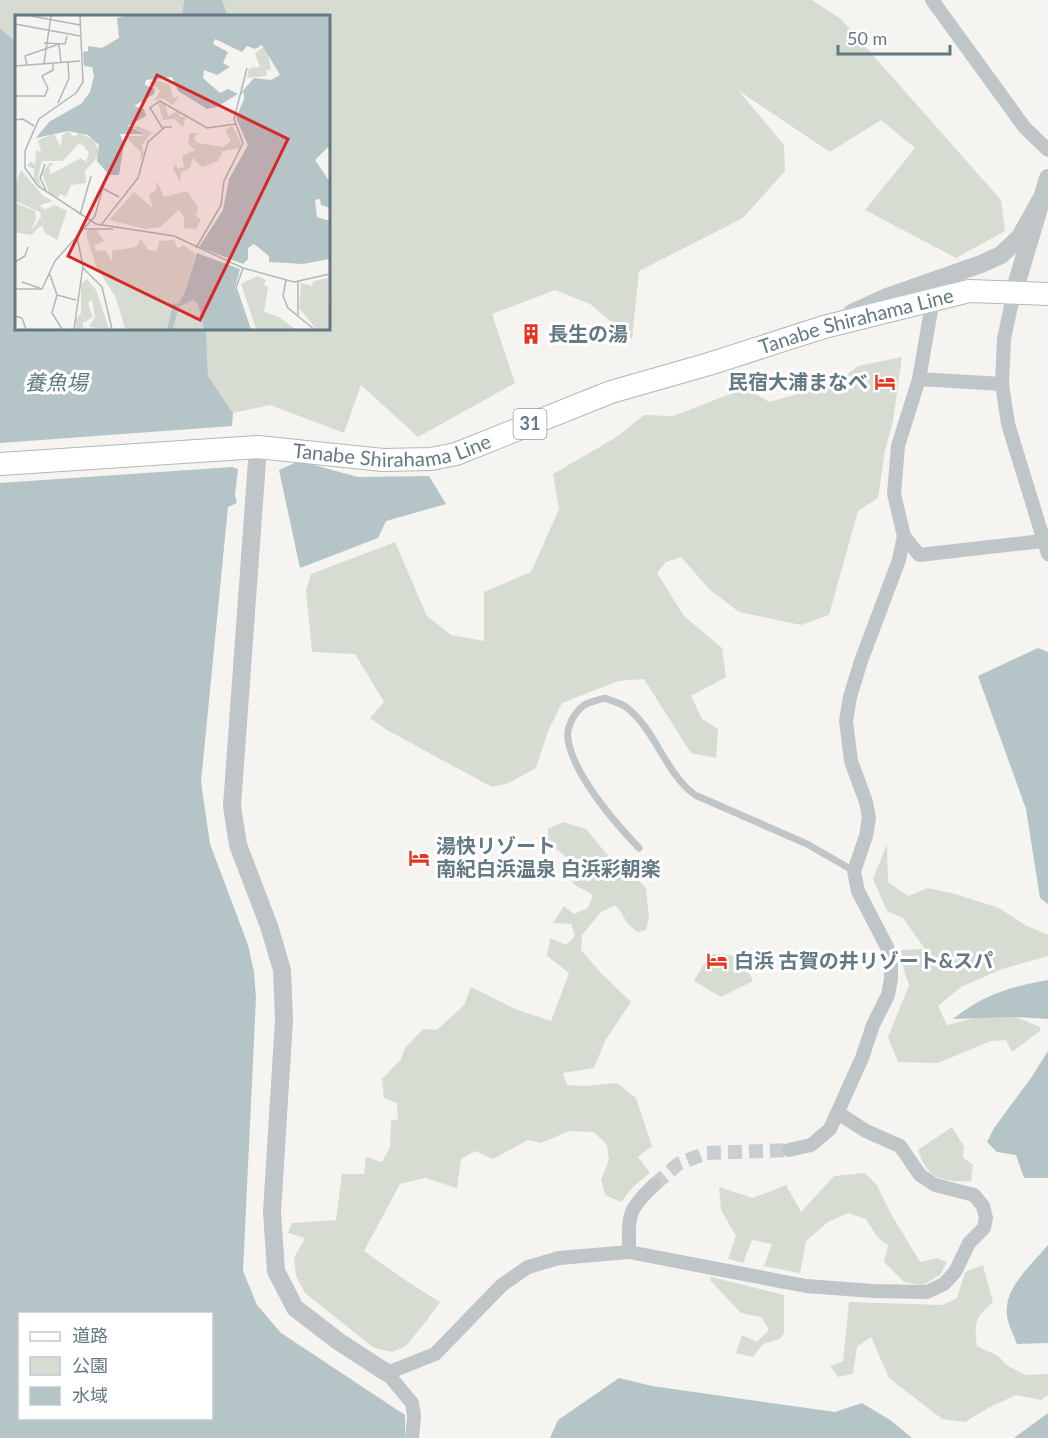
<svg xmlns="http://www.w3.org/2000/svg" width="1048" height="1438" font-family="Lato,'Noto Sans JP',sans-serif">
<rect width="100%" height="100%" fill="#f5f4f1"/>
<g fill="#d7dcd2">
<polygon points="0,0 184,0 182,16 16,16 16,42 0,28"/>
<polygon points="222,0 812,0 841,19 1001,200 1005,231 956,258 865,210 915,148 881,120 830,152 739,91 784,145 785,171 743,218 639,271 632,339 590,304 555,290 492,314 515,383 418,437 361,385 344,433 270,405 233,413 208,376 206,329 328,328 328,16 228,16"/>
<polygon points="902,357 893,421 885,450 878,498 858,511 829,615 801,625 739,612 709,589 681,557 666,562 657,573 684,616 722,648 726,677 691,696 702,719 718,729 716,758 691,753 644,679 618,681 562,703 548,731 536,768 509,783 492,787 387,730 370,718 384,702 355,654 312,652 306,590 311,574 395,542 427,616 451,635 484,641 484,592 531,572 559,509 553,474 615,438 644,415 673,416 746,388 769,402 819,388 843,378 858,366"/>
<path d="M 563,822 L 586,829 L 614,863 L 626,866 L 646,888 L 649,918 L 646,930 L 638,932 C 623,923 626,916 615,905 L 601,912 L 582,935 L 581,950 L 602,974 L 631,1002 L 605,1041 L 594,1068 L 563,1073 L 567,1085 L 585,1086 L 617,1083 L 636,1098 L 652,1146 L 638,1157 L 650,1173 L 633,1187 L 621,1202 L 605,1195 L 601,1180 L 609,1160 L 607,1145 L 594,1132 L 569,1131 L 541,1143 L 528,1140 L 493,1159 L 475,1151 L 461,1159 L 457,1188 L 425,1178 L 400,1184 L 364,1251 L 408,1282 L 440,1302 L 427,1320 L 406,1346 L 392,1352 L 374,1348 L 305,1293 L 296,1276 L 294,1258 L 305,1238 L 288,1233 L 292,1223 L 336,1220 L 342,1174 L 364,1174 L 366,1157 L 382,1162 L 390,1147 L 391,1121 L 398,1119 L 397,1103 L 384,1098 L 382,1079 L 401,1059 L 405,1048 L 423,1029 L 437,1030 L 464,1005 L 471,987 L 517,1010 L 551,1021 L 569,973 L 547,956 L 550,938 L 566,945 L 575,936 L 571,924 L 553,923 L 564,906 L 574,914 L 588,908 L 593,895 L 573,884 L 573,862 L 548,843 L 548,829 Z"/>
<polygon points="887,844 888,882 908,896 928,888 955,894 999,908 1025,925 1048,935 1048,956 1002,969 961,987 938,1006 947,1025 975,1018 1016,1017 1040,1027 1040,1031 1012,1052 1006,1040 991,1041 938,1063 898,1062 888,1037 909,985 904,971 901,950 925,949 903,918 887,911 873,879"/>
<polygon points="710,954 741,956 753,981 721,997 694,981"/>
<path d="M 952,1127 L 964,1147 L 963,1157 L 973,1165 L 971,1181 C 942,1182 928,1180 918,1150 Z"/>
<polygon points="865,1173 877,1185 891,1214 920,1262 937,1258 947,1262 940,1275 923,1285 904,1282 884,1262 888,1245 878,1238 866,1219 848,1213 828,1222 806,1241 800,1273 764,1266 772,1244 752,1240 743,1263 728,1259 736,1236 721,1210 719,1187 753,1198 786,1185 801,1212 834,1176"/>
<path d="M 983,1265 L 993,1302 C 975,1317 974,1323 977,1346 L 998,1356 L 1008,1366 L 1025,1375 L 1048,1374 L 1048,1395 L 1041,1400 L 1016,1395 L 988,1408 L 965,1422 L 942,1419 L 889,1378 L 871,1337 L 857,1347 L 853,1374 L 838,1377 L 830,1366 L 843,1361 L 849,1302 L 942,1305 L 957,1298 L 965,1272 Z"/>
<polygon points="711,1277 784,1295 784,1333 780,1339 763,1344 753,1357 736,1353 742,1335 757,1342 769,1330 761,1317 741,1313 710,1280"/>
</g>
<g fill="#b5c4c7" fill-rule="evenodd">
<polygon points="184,0 222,0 228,16 182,16"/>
<polygon points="0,28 16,42 16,328 206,329 208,376 233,413 232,426 0,443"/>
<polygon points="299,461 358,477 429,476 446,504 386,521 378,538 300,568 279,470"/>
<path d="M 232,467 L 238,469 L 235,495 L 237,503 L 228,507 L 201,782 L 210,844 L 248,945 L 254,972 L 256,998 L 243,1271 L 257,1305 L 281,1333 L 405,1415 L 405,1438 L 0,1438 L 0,483 ZM 20,1314 L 212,1314 L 212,1418 L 20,1418 Z"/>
<polygon points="1038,648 1048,652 1048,904 1040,898 1026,809 978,676"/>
<path d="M 1048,980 L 1048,1019 L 1016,1017 L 953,1019 C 984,994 1010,987 1048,980 Z"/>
<polygon points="1048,1051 1048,1178 1024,1178 1016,1155 997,1152 987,1142 994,1128 1031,1078"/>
<path d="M 1048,1245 L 1048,1343 L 1017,1344 C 1014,1336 1010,1329 1008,1321 C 1000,1290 1030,1267 1048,1245 Z"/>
<polygon points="619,1378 652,1386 835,1412 862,1403 890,1420 912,1438 550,1438 558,1420"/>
<polygon points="1048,1413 1048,1438 1014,1438"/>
</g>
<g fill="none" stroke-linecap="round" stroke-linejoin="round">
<polyline stroke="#c9cfd0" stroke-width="14" stroke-dasharray="14 7" stroke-linecap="butt" points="654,1185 678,1164 706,1153 789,1150"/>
<g stroke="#b1b7ba" stroke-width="24">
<g id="primary">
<path id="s1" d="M 0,464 L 258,447 L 383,460 L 431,459 L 456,454 L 611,392 L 709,364 L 824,327 L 969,291 L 1048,294"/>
</g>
</g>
<path stroke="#c0c5c7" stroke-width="7" d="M 639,848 C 614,822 573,774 568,739 C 566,728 574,713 583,706 C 588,702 598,700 605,698 C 612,701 620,703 626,707 C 656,730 665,773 695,795 L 807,844 L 854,871"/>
<g stroke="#c0c5c7" stroke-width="14">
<polyline points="932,0 1025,128 1048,150"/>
<polyline points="1014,292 1004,339 1002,384 1008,424 1048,554"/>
<polyline points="933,299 919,379 898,446 894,494 904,536 919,555 1043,541"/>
<polyline points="919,379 1002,384"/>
<polyline points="789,1150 811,1145 830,1129 862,1058 873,1025 888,995 891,979 891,964 887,947 858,891 854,871 866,836 869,818 866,802 851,761 846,721 850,697 861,661 899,560 904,536"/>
<path d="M 629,1252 C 629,1215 626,1212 654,1185"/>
<polyline points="412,1438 414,1416 412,1403 387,1373 435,1354 502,1285 528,1267 559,1258 629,1252 806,1286 873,1291 927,1292 944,1284 955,1272 969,1243 984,1228 986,1218 983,1206 974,1195 935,1185 920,1175 900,1146 866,1131 838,1113"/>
</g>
<g stroke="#c0c5c7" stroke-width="18">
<polyline points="1014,292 1048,178"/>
<polyline points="852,313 887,297 981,264 1001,255 1020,237 1040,201"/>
<polyline points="258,447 232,806 238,845 269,926 282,970 284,1020 272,1212 276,1271 295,1308 338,1341 387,1373"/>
</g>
<use href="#primary" stroke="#fff" stroke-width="22"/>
</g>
<defs>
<g id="building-bare" transform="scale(1.62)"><path d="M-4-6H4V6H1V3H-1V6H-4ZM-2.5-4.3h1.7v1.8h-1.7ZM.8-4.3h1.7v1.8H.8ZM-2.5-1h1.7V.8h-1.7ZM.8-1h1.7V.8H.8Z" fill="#e8331e" stroke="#fff" stroke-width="2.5" paint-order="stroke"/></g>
<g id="hotel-bare" transform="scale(1.62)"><path d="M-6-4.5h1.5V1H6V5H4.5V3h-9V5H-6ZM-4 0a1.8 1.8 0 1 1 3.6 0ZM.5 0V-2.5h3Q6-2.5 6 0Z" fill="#e8331e" stroke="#fff" stroke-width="2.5" paint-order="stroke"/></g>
</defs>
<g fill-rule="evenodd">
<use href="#building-bare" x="531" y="334"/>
<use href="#hotel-bare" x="885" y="382"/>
<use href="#hotel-bare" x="419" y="858"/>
<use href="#hotel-bare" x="717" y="961"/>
</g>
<g text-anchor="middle" stroke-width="6" stroke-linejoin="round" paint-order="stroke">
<rect fill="#fff" stroke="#92a1a8" stroke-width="1.5" x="513.5" y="409" width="33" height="30" rx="4.5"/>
<g font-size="18" font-weight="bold" fill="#637983">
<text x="530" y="430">31</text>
</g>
<g font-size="20" fill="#637983" stroke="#fff">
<text dy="7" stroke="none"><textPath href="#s1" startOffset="880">Tanabe Shirahama Line</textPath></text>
<text dy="7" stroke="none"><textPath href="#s1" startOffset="394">Tanabe Shirahama Line</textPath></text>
</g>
<g font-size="20" font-weight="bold" fill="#637983" stroke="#fff" text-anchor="start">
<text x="548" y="341">長生の湯</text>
<text x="868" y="389" text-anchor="end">民宿大浦まなべ</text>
<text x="436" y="853">湯快リゾート<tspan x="436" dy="23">南紀白浜温泉 白浜彩朝楽</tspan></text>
<text x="734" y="968">白浜 古賀の井リゾート&amp;スパ</text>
</g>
<g font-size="21" font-style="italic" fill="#5f7b80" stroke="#fff">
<text x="56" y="390">養魚場</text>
</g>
</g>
<g transform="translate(15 15)">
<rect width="315" height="315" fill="#f5f4f1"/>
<path d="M 248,32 L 253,38 L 256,56 L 251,54 L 252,61 L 232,63 L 234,53 L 245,52 L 240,38 ZM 140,65 L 154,69 L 158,83 L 164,81 L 158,90 L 147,83 L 139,86 L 145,76 L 134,67 ZM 143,88 L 150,89 L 153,101 L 163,96 L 165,102 L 171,102 L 168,112 L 159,104 L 148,105 ZM 122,111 L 137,117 L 127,130 L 129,141 L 125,145 L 126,137 L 109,121 L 129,121 L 117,112 ZM 217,111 L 226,127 L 225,133 L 208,136 L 203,146 L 187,152 L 178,143 L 174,154 L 170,152 L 172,155 L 166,156 L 165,167 L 158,154 L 161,149 L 163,154 L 169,152 L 167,141 L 180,135 L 173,128 L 175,118 L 182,118 L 179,124 L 183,128 L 208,132 L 216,126 L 210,115 ZM 53,116 L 59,122 L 64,118 L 79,125 L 85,139 L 70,156 L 71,168 L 56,170 L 51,182 L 45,179 L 43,183 L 35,179 L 27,159 L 35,147 L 39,149 L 34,152 L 36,159 L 66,143 L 71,147 L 74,138 L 68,130 L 63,129 L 48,146 L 27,146 L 23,163 L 27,173 L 19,164 L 19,154 L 12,151 L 16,146 L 20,150 L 21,135 L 26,137 L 23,125 L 39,119 L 46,132 L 47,120 ZM 6,155 L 28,181 L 38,186 L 25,190 L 29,195 L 40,190 L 52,196 L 42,225 L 30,218 L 27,210 L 16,220 L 0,217 L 0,188 L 20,196 L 21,203 L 16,216 L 26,202 L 25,197 L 0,186 L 0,170 ZM 142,166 L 149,182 L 172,176 L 183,192 L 181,201 L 186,204 L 181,214 L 169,213 L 169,202 L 164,195 L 145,212 L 130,214 L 94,205 L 119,177 L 138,193 L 134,180 L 141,175 ZM 81,214 L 89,226 L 79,231 L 81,236 L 90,235 L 97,246 L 97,236 L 121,232 L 126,224 L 133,235 L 142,236 L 144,226 L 159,225 L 163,234 L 168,230 L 181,239 L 170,276 L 164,288 L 158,289 L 152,314 L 110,314 L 101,283 L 81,251 L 71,219 L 73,215 ZM 242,261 L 251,265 L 249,270 L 253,272 L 249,297 L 264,302 L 280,314 L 241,314 L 226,269 ZM 313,263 L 315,314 L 301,314 L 284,293 L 286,268 L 297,271 L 298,266 ZM 72,264 L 81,275 L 94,314 L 74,312 L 80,302 L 77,284 L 73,288 L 78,302 L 68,308 L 68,314 L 61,314 L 60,305 L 66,298 L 66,269 ZM 178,285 L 183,290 L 189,314 L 158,314 L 164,292 Z" fill="#d7dcd2"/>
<path d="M 110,1 L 315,1 L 315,135 L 313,132 L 300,145 L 315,167 L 315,193 L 306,190 L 305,184 L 300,185 L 302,202 L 315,206 L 315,244 L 288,249 L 254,247 L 254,241 L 239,229 L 233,233 L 233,244 L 228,249 L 184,232 L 208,195 L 214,164 L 233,130 L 221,103 L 229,84 L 229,78 L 225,79 L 239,63 L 256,65 L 265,60 L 247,30 L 240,34 L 232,31 L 227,37 L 200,24 L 198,29 L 213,37 L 208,48 L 215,52 L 202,60 L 189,55 L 188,63 L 205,78 L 213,74 L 223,79 L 202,92 L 192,94 L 163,76 L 157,62 L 131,65 L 130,70 L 140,74 L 139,79 L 119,91 L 129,94 L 131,101 L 113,111 L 128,119 L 105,119 L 109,129 L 104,160 L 94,160 L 82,146 L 84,130 L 73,120 L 53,116 L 21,123 L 34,107 L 67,88 L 75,77 L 79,61 L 77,52 L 69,51 L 68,37 L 73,36 L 73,31 L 87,33 L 104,23 L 102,3 ZM 182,238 L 225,254 L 220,273 L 234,314 L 189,314 L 183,290 L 178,285 L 164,292 L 158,314 L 152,314 L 158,289 L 164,288 L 170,276 Z" fill="#b5c4c7"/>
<path fill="none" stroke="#aeb8bb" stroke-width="1.5" d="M 16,1 L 65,10M 65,1 L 68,67 L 61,78 L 24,104 L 10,136 L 10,153 L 23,171 L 81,209 L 159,221 L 228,253 L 279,267 L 315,259M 0,9 L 65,21M 29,28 L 50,29 L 52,21M 29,48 L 36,1M 12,50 L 10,41 L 44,29 L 46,48M 0,51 L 65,46M 0,81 L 30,81 L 33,73 L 27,61 L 38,55 L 38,48M 43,88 L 54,63 L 53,47M 0,105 L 8,104 L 19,111M 148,114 L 135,93 L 145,86 L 192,113 L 221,109M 30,149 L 25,163 L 31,175M 87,173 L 104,182M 65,200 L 76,161M 86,210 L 123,163 L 133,127 L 150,112 L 157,112M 70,214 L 98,214M 181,233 L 206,190 L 209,166 L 228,128 L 219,104 L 232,53M 0,247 L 10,241 L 13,232M 68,253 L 87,272 L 97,314M 228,253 L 221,273 L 235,314M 34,257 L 42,280 L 37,298 L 47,314M 271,265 L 268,281 L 273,293 L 299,314M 7,267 L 27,274M 0,274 L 27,274 L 40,246 L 80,201 L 91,161M 42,280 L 61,285M 283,300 L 283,267M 0,301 L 7,303 L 11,314M 59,314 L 68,251 L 62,222"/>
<path fill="#d62828" fill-opacity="0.15" stroke="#d62828" stroke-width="3" d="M 142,60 L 273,124 L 185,305 L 53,241 Z"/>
<rect width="315" height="315" fill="none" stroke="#637983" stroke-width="3"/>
</g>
<rect x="18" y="1312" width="195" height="108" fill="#ffffff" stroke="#c1c9cd" stroke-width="1.5"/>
<rect x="30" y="1332" width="30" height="9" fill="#ffffff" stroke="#c1c9cd" stroke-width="1.5"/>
<text x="72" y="1342" font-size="18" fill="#637983">道路</text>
<rect x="30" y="1357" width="30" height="18" fill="#d7dcd2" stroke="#c1c9cd" stroke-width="1.5"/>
<text x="72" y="1372" font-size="18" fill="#637983">公園</text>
<rect x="30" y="1387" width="30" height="18" fill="#b5c4c7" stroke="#c1c9cd" stroke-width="1.5"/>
<text x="72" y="1402" font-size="18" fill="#637983">水域</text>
<path d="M838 45v9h112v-9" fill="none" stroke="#637983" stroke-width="3"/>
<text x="847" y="45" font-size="18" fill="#637983" stroke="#ffffff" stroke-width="4.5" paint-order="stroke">50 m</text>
</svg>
